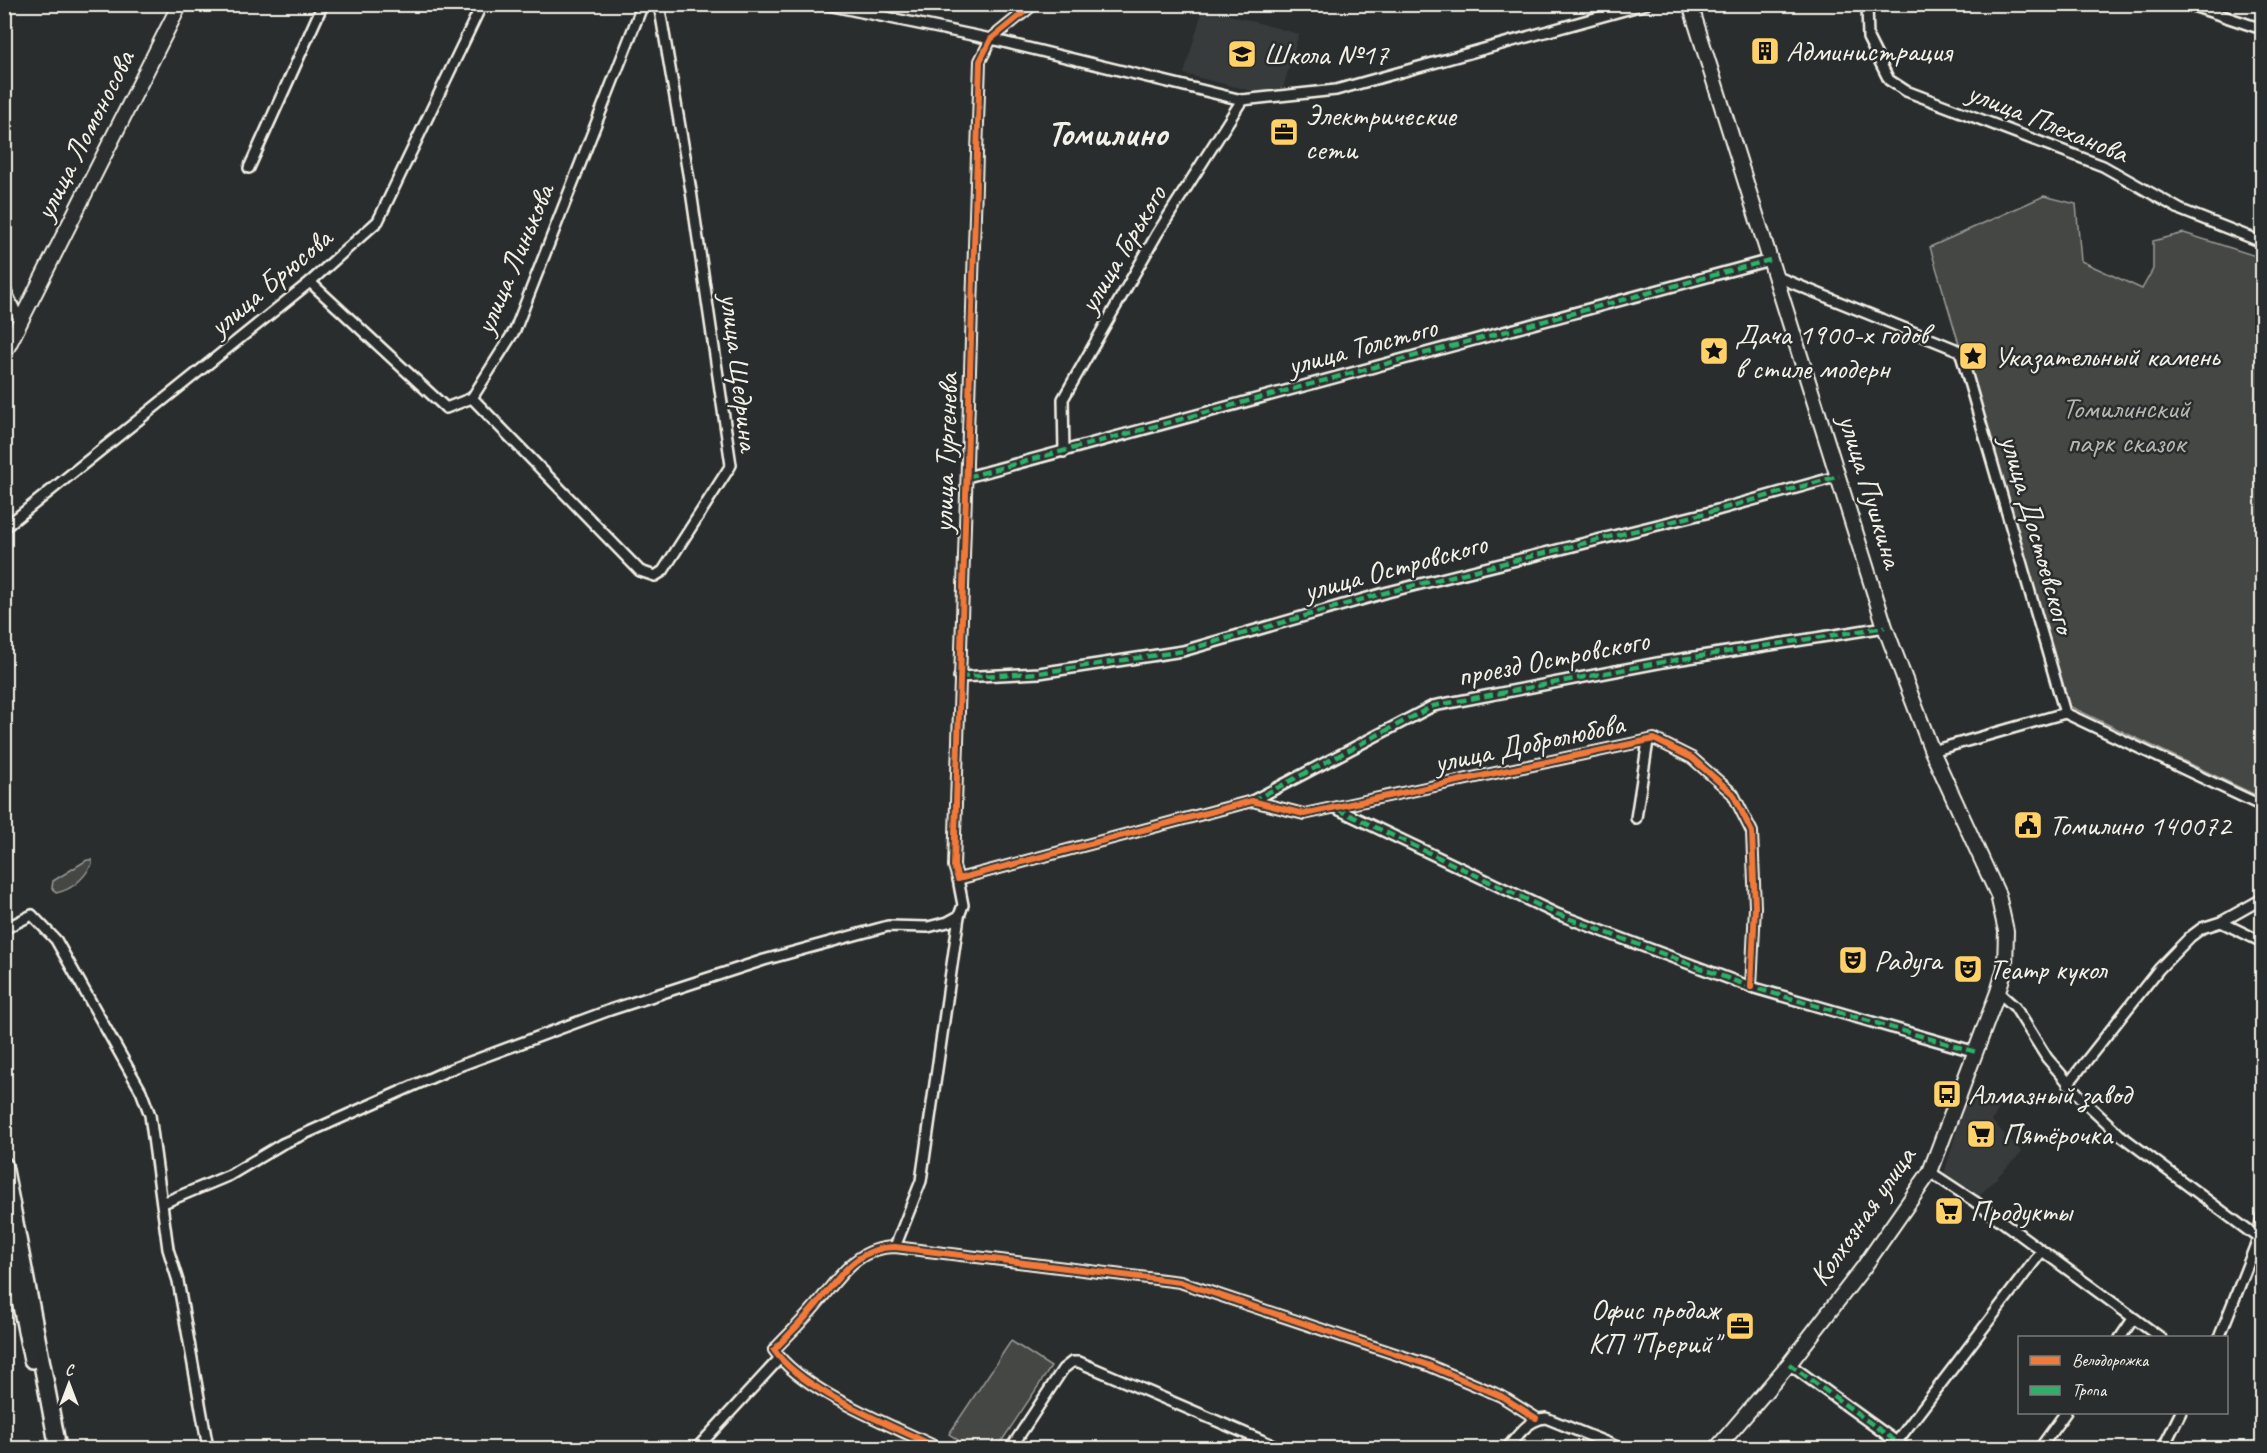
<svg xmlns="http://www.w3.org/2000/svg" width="2267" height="1453" font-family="Caveat,sans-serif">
<rect width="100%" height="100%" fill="#2a2d2e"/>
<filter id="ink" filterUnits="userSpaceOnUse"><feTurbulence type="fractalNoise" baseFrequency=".0167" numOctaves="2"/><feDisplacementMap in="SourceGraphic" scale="12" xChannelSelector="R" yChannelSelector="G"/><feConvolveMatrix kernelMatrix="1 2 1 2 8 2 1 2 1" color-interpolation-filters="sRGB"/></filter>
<g filter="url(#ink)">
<g fill="#373a3a">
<polygon points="1203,8 1299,34 1280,98 1184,74"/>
<polygon points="1968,1093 2002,1102 1992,1121 2022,1152 1977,1198 1944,1174"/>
</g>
<g fill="#444645" stroke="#9c9c96" stroke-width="1.5">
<polygon points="2044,196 2076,204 2081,261 2142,289 2153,269 2153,241 2184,233 2262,258 2262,798 2067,705 1930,247"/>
<path d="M 87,860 L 92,860 L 92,864 C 84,878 72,890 56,893 L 52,888 L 53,881 Z"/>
<polygon points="1011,1341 1051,1367 997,1448 970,1448 949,1434"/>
</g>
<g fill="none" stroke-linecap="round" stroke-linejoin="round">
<g stroke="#f4f1e8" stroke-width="14">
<g id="street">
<polyline points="823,4 991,39 1242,100 1336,90 1646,4"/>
<polyline points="1034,4 991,39 980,61 954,866 958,879 1252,801 1304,814 1654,739 1692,758 1733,794 1752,832 1755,907 1751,987"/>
<polyline points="1867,4 1868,38 1889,80 1906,91 2103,166 2181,210 2262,242"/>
<polyline points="2187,4 2262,29"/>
<polyline points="249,168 323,4"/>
<polyline points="1775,276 1960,351 2065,713 2262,806"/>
<polyline points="310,282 446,408 472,398 515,330 643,4"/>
<polyline points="4,287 20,321"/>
<polyline points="472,398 640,571 655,576 663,571 731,465 691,191 659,4"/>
<polyline points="1064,452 1063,399 1157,234 1242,100"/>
<polyline points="967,477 1770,260"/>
<polyline points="4,528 310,282 378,221 482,4"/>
<polyline points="959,677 1039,673 1183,651 1388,592 1710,512 1839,476"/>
<polyline points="1932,751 2065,713"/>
<polyline points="1252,801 1433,706 1663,662 1885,627"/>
<polyline points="1337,809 1557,914 1751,987 1976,1052"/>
<polyline points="1636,818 1648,741"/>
<polyline points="2221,922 2262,942"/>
<polyline points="4,929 32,915 56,940 141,1091 150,1115 168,1249 178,1281 208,1448"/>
<polyline points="1998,992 2015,1007 2047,1058 2085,1102 2119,1134 2262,1241"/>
<polyline points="2068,1084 2159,969 2190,937 2202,928 2221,922 2262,899"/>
<polyline points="1930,1172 1974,1201 2161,1338"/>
<polyline points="163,1203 230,1175 282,1144 451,1069 610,1010 764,960 888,926 928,927 948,922 959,916 963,905 958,879"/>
<polyline points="895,1247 921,1181 959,916"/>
<polyline points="2120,1338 2133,1319"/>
<polyline points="2219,1338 2258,1239 2262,1216"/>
<polyline points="1789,1364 1905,1448"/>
<polyline points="697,1448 780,1358"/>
<path d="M 938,1448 C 892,1425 803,1392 774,1350 C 788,1335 803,1321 816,1305 C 838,1279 856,1247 895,1247 L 1180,1282 L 1428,1365 L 1501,1396 L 1536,1418"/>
<polyline points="1011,1448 1063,1369 1072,1362 1079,1362 1280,1448"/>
<path d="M 1507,1448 C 1518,1436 1528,1419 1546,1418 L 1620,1448"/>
<polyline points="1892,1448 2042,1251"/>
<polyline points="2040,1448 2066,1412"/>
<polyline points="2163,1448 2181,1412"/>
</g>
</g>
<g stroke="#f4f1e8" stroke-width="18">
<g id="secondary">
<polyline points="1690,4 1885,627 1932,751 1998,895 2006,931 2005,968 1998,992 1930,1172 1863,1268 1789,1364 1717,1448"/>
<polyline points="4,354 180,4"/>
</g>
</g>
<g stroke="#f4f1e8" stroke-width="20">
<g id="primary">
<polyline points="4,1165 58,1448"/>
<polyline points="4,1222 32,1360"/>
</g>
</g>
<use href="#street" stroke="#2a2d2e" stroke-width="9"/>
<use href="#secondary" stroke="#2a2d2e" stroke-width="14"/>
<use href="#primary" stroke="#2a2d2e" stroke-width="15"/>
<g stroke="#2db169" stroke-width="4.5" stroke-dasharray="9 4.5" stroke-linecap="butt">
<polyline points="967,477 1770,260"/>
<polyline points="959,677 1039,673 1183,651 1388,592 1710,512 1839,476"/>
<polyline points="1252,801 1433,706 1663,662 1885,627"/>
<polyline points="1337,809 1557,914 1751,987 1976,1052"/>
<polyline points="1789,1364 1905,1448"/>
</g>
<g stroke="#2a2d2e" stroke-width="10">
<g id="cycleway">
<polyline points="1034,4 991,39 980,61 954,866 958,879 1252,801 1304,814 1654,739 1692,758 1733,794 1752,832 1755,907 1751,987"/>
<path d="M 938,1448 C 892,1425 803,1392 774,1350 C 788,1335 803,1321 816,1305 C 838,1279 856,1247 895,1247 L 1180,1282 L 1428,1365 L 1501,1396 L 1536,1418"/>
</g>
</g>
<use href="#cycleway" stroke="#f17a3a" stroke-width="6"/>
</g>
</g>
<defs>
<g id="building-square" transform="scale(1.5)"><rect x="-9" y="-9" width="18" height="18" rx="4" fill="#ffd166" stroke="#2a2d2e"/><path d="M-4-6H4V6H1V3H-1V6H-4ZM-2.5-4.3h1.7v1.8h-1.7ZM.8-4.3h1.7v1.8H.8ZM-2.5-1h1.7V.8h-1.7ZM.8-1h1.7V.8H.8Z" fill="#111"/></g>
<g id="school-square" transform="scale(1.5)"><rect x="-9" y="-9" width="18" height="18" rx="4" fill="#ffd166" stroke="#2a2d2e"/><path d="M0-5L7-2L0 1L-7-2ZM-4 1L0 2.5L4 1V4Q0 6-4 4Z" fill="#111"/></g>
<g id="office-square" transform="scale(1.5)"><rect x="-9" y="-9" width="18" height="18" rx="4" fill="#ffd166" stroke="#2a2d2e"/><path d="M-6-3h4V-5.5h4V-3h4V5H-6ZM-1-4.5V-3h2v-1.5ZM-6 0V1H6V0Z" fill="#111"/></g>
<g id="sight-square" transform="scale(1.5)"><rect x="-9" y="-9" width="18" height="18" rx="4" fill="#ffd166" stroke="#2a2d2e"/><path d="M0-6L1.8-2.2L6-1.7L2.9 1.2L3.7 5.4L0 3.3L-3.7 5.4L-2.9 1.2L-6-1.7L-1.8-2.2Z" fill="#111"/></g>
<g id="civic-square" transform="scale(1.5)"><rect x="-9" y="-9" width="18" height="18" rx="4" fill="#ffd166" stroke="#2a2d2e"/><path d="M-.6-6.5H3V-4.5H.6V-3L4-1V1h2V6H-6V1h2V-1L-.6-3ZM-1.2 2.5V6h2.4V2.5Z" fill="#111"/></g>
<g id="theatre-square" transform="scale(1.5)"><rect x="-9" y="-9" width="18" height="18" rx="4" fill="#ffd166" stroke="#2a2d2e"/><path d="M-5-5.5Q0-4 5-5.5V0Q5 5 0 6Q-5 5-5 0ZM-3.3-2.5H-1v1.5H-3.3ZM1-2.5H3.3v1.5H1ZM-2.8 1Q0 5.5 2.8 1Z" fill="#111"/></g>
<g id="bus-square" transform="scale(1.5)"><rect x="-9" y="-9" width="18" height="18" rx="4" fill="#ffd166" stroke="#2a2d2e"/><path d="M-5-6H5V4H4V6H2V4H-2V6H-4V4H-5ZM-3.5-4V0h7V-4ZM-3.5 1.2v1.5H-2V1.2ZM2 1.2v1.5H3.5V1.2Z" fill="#111"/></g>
<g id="supermarket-square" transform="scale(1.5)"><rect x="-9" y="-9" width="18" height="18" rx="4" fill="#ffd166" stroke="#2a2d2e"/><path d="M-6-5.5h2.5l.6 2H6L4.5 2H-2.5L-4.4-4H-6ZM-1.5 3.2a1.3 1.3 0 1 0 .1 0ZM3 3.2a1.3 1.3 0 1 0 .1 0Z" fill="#111"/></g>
</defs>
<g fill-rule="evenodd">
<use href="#building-square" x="1765" y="51"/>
<use href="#school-square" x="1242" y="54"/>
<use href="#office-square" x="1284" y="132"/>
<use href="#sight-square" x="1714" y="351"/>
<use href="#sight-square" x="1973" y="356"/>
<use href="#civic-square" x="2028" y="825"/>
<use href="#theatre-square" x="1853" y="960"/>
<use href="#theatre-square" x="1968" y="969"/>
<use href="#bus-square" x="1947" y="1094"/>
<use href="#supermarket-square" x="1981" y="1134"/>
<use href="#supermarket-square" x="1949" y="1211"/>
<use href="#office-square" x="1740" y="1326"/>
</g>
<g text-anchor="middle" stroke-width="5" stroke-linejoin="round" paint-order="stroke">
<g font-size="30" fill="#f4f1e8" stroke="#2a2d2e" text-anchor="start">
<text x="1786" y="61">Администрация</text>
<text x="1263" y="64">Школа №17</text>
<text x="1305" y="125">Электрические<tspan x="1305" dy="34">сети</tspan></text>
<text x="1735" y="344">Дача 1900-х годов<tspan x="1735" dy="34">в стиле модерн</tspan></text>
<text x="1994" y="366">Указательный камень</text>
<text x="2049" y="835">Томилино 140072</text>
<text x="1874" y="970">Радуга</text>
<text x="1989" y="979">Театр кукол</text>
<text x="1968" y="1104">Алмазный завод</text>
<text x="2002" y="1144">Пятёрочка</text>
<text x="1970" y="1221">Продукты</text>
<text x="1719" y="1319" text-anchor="end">Офис продаж<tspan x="1719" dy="34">КП "Прерий"</tspan></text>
</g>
<g font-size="30" fill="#f4f1e8" stroke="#2a2d2e">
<text transform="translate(2048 122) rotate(22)" y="10">улица Плеханова</text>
<text transform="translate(84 135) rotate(-63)" y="10">улица Ломоносова</text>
<text transform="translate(1122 249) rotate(-59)" y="10">улица Горького</text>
<text transform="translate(514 259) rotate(-67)" y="10">улица Линькова</text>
<text transform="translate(270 282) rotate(-40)" y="10">улица Брюсова</text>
<text transform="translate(1362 346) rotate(-15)" y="10">улица Толстого</text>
<text transform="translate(740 372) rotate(83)" y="10">улица Щедрина</text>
<text transform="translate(945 453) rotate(-88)" y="10">улица Тургенева</text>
<text transform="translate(1871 491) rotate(73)" y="10">улица Пушкина</text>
<text transform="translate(2038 534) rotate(74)" y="10">улица Достоевского</text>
<text transform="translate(1395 567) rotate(-15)" y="10">улица Островского</text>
<text transform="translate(1553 658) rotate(-11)" y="10">проезд Островского</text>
<text transform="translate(1529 743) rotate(-12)" y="10">улица Добролюбова</text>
<text transform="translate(1862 1216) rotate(-55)" y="10">Колхозная улица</text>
</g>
<g font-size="30" fill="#b6b5af" stroke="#2a2d2e">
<text x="2126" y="418">Томилинский<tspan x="2126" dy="34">парк сказок</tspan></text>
</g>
<g font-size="36" font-weight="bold" fill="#f4f1e8" stroke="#2a2d2e">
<text x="1107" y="145">Томилино</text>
</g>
</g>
<rect width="2267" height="1453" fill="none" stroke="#2a2d2e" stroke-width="24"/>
<rect x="12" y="12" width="2243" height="1429" fill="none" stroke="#f4f1e8" stroke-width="2" filter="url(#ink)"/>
<rect x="2018" y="1336" width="210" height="78" fill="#2a2d2e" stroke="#7b7b78" stroke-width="1.5"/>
<rect x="2030" y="1356" width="30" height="9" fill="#f17a3a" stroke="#7b7b78" stroke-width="1.5"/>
<text x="2072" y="1366" font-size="18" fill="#f4f1e8">Велодорожка</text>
<rect x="2030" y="1386" width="30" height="9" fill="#2db169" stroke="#7b7b78" stroke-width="1.5"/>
<text x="2072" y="1396" font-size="18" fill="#f4f1e8">Тропа</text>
<g transform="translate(69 1384)" stroke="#2a2d2e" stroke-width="4.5" paint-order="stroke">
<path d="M0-4.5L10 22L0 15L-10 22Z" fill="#f4f1e8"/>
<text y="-9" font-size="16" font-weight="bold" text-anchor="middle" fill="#f4f1e8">С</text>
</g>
</svg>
